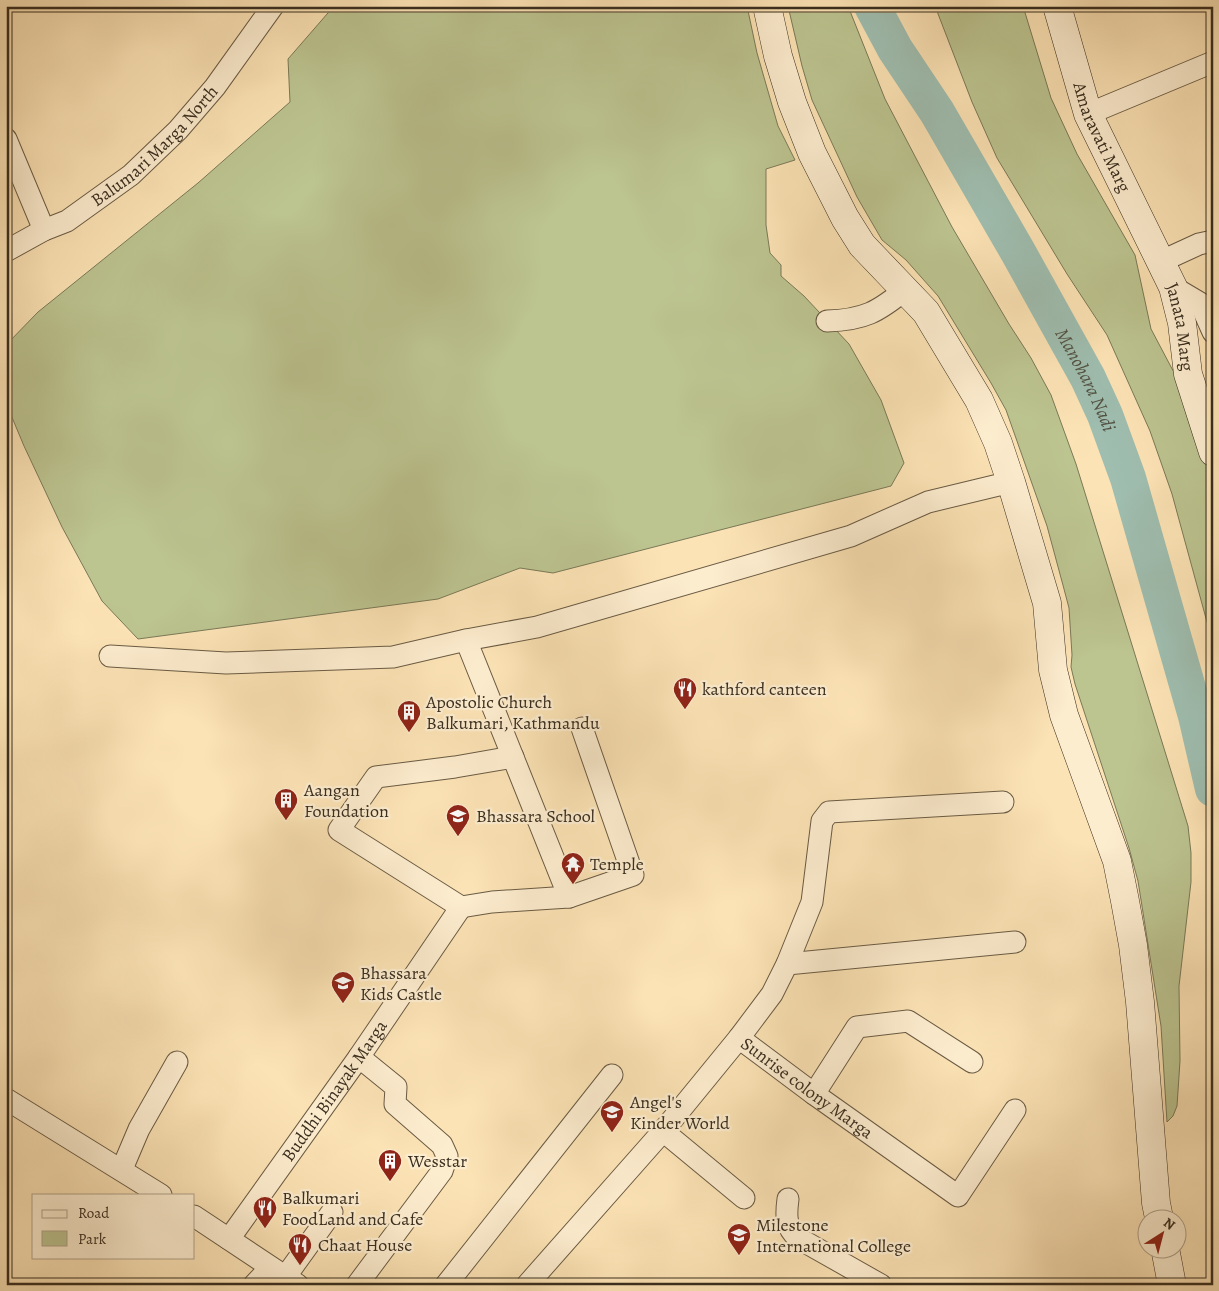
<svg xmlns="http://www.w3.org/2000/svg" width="1219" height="1291" font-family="Alegreya,serif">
<rect width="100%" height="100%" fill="#fce3b5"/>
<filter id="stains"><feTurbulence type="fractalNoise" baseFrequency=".004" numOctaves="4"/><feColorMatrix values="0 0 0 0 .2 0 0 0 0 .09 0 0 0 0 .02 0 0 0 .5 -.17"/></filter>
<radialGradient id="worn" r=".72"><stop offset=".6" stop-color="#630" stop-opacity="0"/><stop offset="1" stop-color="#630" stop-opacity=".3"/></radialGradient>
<g fill="#bcc490" stroke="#7a7958">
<polygon points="334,6 747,6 757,53 778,126 795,160 766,169 766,225 770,253 781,265 781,276 804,296 849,344 881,400 904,463 891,486 553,573 520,568 438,599 138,639 102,601 62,527 24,446 6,403 6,345 38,312 198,183 290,102 288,59"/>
<polygon points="788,6 848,6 885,99 952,227 1009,324 1031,358 1051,395 1076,464 1188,826 1191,853 1191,882 1179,986 1180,1061 1177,1106 1173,1116 1167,1122 1161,1026 1138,881 1129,848 1075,684 1071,667 1072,655 1069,608 1064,589 1047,526 1006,410 991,383 938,296 906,260 882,240 857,197 812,100 802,66"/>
<polygon points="935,6 1023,6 1051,98 1077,154 1135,255 1151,329 1188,399 1213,485 1213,644 1172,494 1150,431 1107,335 1067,274 997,158 972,102"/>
</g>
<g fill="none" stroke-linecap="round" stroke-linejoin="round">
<path stroke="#9fbeb0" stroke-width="36" id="s1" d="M 872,6 L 895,49 L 937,112 L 1018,252 L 1088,378 L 1105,415 L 1128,478 L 1196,716 L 1213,789"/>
<g stroke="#6a5b44" stroke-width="23">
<g id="minor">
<polyline points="1088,114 1213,62"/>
<polyline points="6,139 44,230"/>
<path id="s2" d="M 6,251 L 44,230 L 67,221 L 131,175 L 178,130 L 215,87 L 273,6"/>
<polyline points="1162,261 1199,244 1213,241"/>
<polyline points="1173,287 1200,303 1213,332"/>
<path d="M 827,321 C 864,320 878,312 906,289"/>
<polyline points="466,640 569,897"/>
<polyline points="110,656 226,663 393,657 466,640 537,627 851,536 928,502 1011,482"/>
<polyline points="461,907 492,902 569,897 633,875 582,728"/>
<polyline points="787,964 1015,942"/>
<polyline points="739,1038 772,994 787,964 812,902 822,821 829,812 1003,802"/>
<polyline points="814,1094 857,1027 908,1021 972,1062"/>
<polyline points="6,1099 161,1195"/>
<polyline points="663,1131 744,1198"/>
<polyline points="122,1169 139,1129 177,1062"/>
<path d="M 788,1199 C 786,1214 785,1227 798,1238 L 881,1285"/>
<polyline points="194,1216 298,1285"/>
<path id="s3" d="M 229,1239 L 359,1057 L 461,907 L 339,830 L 376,777 L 455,767 L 513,757"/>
<polyline points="286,1276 332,1212"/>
<polyline points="254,1285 270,1268"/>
<polyline points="357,1285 442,1171 447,1156 442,1145 395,1104 396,1087 359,1057"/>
<polyline points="446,1285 612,1075"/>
<path id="s4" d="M 527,1285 L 663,1131 L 739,1038 L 814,1094 L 958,1196 L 1015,1110"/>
</g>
</g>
<g stroke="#392e1f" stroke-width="29">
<g id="secondary">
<polyline points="767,6 778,56 792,102 812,153 845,218 862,245 926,312 979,400 998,443 1011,482 1047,603 1053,670 1064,715 1117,861 1125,901 1133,945 1140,1002 1156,1203 1159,1218"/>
<path id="s5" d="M 1057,6 L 1088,114 L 1173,287 L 1182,323 L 1188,374 L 1213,452"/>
<polyline points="1165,1248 1172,1285"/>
</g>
</g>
<use href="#minor" stroke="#fdedcf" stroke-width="21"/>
<use href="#secondary" stroke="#fdedcf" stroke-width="28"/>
</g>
<defs>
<g id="restaurant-pin" transform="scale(1.25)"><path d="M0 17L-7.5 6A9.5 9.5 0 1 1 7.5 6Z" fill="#8f2418" stroke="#fdedcf"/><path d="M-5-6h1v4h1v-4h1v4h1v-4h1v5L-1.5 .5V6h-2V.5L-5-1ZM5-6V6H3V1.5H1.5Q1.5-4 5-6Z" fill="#fff"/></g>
<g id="building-pin" transform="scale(1.25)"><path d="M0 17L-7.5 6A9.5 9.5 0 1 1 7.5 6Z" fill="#8f2418" stroke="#fdedcf"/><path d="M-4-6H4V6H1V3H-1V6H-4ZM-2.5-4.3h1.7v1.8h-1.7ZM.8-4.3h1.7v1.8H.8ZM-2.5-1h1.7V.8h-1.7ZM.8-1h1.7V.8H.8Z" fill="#fff"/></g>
<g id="school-pin" transform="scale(1.25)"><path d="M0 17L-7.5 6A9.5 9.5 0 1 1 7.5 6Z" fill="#8f2418" stroke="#fdedcf"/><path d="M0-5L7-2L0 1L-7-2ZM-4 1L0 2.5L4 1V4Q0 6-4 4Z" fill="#fff"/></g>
<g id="temple-pin" transform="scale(1.25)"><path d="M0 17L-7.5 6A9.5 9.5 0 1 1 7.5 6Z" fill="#8f2418" stroke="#fdedcf"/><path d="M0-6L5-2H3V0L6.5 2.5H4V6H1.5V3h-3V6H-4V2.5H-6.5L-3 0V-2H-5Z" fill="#fff"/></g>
<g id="university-pin" transform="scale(1.25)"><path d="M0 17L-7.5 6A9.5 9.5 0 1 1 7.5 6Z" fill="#8f2418" stroke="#fdedcf"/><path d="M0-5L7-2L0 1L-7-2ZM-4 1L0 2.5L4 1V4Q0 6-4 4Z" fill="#fff"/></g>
</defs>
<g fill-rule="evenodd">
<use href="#restaurant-pin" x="685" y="689"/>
<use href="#building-pin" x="409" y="712"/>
<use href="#building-pin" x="286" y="800"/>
<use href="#school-pin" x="458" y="816"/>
<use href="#temple-pin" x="573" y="864"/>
<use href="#school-pin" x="343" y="983"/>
<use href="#school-pin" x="612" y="1112"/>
<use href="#building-pin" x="390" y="1161"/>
<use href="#restaurant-pin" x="265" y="1208"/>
<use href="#university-pin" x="739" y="1235"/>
<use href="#restaurant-pin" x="300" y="1245"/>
</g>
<g text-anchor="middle" stroke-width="4.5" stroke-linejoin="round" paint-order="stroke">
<g font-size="18" fill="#392e1f" stroke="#fdedcf">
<text dy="6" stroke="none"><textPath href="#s5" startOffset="139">Amaravati Marg</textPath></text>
<text dy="6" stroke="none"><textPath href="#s2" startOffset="184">Balumari Marga North</textPath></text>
<text dy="6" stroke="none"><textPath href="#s5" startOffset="346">Janata Marg</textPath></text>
<text dy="6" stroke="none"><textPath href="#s4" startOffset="410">Sunrise colony Marga</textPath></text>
<text dy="6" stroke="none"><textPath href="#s3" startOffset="182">Buddhi Binayak Marga</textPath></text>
</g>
<g font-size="18" fill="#392e1f" stroke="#fdedcf" text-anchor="start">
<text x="702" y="695">kathford canteen</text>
<text x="426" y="708">Apostolic Church<tspan x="426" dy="21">Balkumari, Kathmandu</tspan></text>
<text x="304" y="796">Aangan<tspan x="304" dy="21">Foundation</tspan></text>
<text x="476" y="822">Bhassara School</text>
<text x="590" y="870">Temple</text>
<text x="360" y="979">Bhassara<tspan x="360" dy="21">Kids Castle</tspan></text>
<text x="630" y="1108">Angel's<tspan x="630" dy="21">Kinder World</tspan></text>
<text x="408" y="1167">Wesstar</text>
<text x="282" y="1204">Balkumari<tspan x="282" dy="21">FoodLand and Cafe</tspan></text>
<text x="756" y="1231">Milestone<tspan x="756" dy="21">International College</tspan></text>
<text x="318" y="1251">Chaat House</text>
</g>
<g font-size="19" font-style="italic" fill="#525243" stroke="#fdedcf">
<text dy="7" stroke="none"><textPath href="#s1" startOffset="431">Manohara Nadi</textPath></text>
</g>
</g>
<rect width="1219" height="1291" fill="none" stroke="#fce3b5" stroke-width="25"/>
<rect x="8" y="8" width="1204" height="1276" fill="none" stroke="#392e1f" stroke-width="2.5"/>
<rect x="12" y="12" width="1194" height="1266" fill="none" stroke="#392e1f"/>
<rect x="32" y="1194" width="162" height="65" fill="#fdedcf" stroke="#afa189"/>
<rect x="42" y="1210" width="25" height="8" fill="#fdedcf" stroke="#afa189"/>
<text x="78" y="1218" font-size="15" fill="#392e1f">Road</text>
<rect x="42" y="1231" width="25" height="15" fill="#bcc490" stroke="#afa189"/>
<text x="78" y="1244" font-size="15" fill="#392e1f">Park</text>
<g transform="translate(1162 1234) rotate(36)"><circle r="24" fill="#fdedcf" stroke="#afa189"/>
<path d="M0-4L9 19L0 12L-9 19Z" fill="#8f2418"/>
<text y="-8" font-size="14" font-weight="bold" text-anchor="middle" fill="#392e1f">N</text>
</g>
<rect width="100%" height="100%" filter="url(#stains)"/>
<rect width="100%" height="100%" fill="url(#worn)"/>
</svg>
